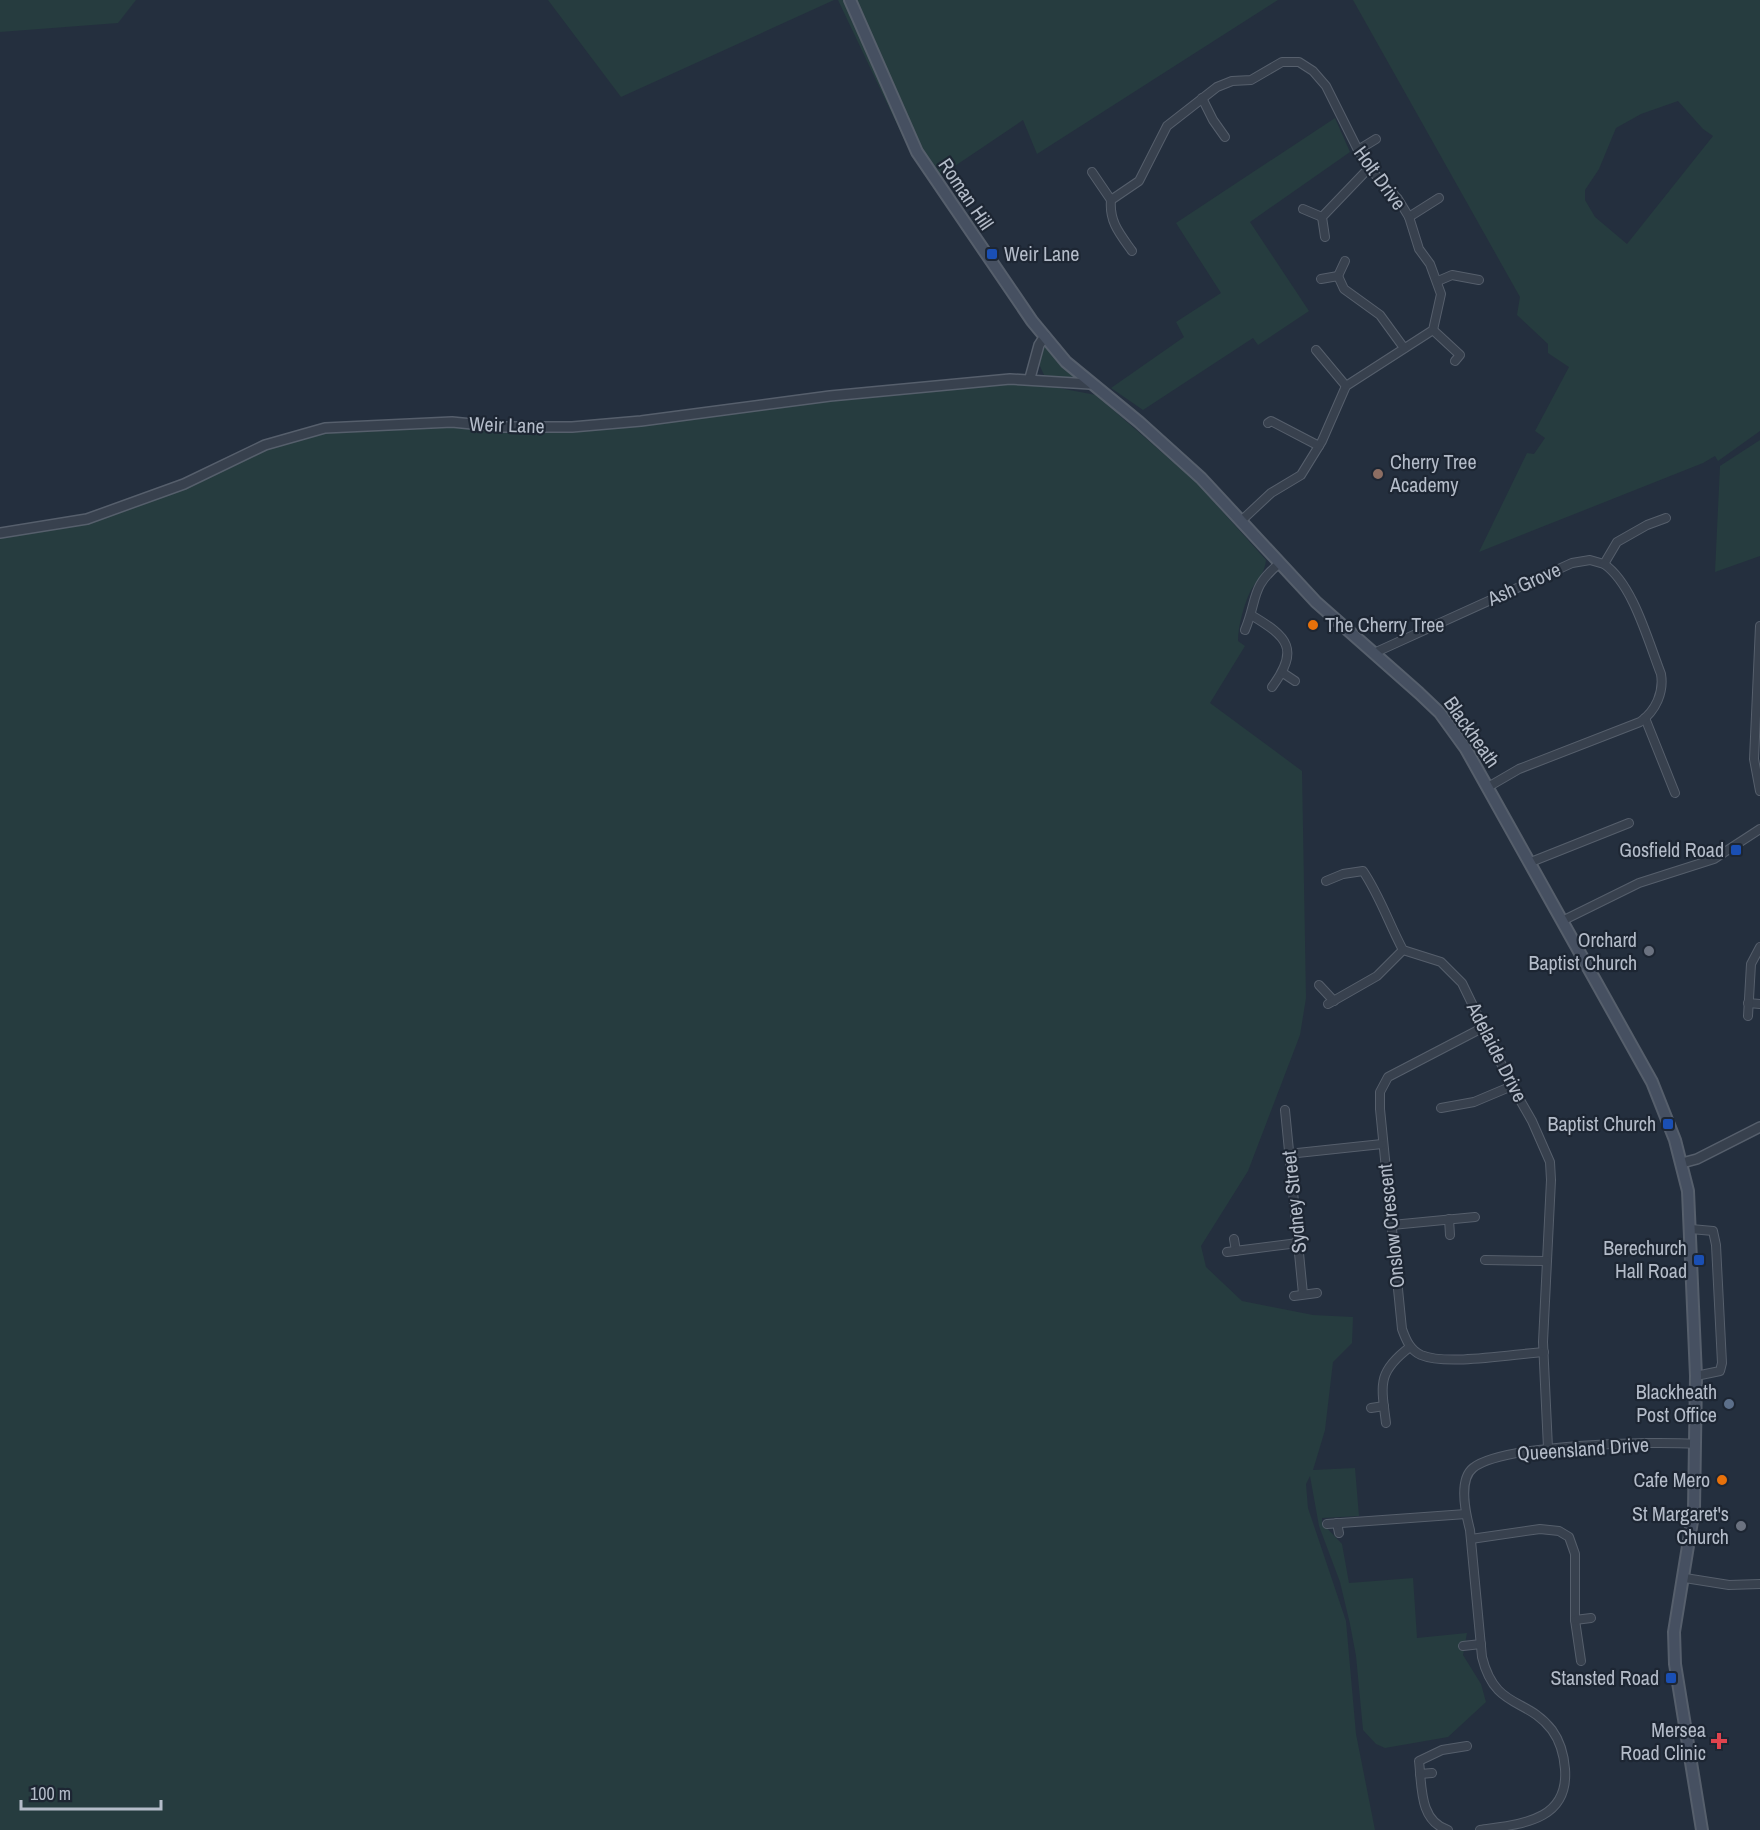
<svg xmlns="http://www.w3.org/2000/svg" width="1760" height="1830" font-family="'Archivo Narrow',sans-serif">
<rect width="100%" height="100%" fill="#242f3e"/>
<g fill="#263c3f" fill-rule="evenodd">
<polygon points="0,0 136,0 118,23 0,32"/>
<polygon points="548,0 834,0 621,97"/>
<polygon points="838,0 1278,0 1037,154 1023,120 943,174 927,179 904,139"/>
<path d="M 1353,0 L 1760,0 L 1760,431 L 1718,461 L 1715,456 L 1703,463 L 1479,552 L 1527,453 L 1534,454 L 1545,438 L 1535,431 L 1569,367 L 1548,353 L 1548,344 L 1517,315 L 1520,297 ZM 1678,101 L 1703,129 L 1713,136 L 1627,244 L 1595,217 L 1585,200 L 1585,190 L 1599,169 L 1616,128 L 1641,114 Z"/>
<polygon points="1335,118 1350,152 1250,222 1309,311 1258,345 1253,338 1143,410 1111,388 1184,337 1176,322 1221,293 1176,223"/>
<polygon points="1045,345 1078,379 1044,375 1039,364"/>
<path d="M 1010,379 L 1096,395 L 1196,482 L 1266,560 C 1265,573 1257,580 1251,590 C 1244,604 1238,626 1238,641 L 1245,646 L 1210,703 L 1302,771 L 1306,998 L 1300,1035 L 1248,1171 L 1201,1246 L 1206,1267 L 1242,1301 L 1313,1315 L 1353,1317 L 1352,1343 L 1333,1362 L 1325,1430 L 1313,1470 L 1355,1468 L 1359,1516 L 1322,1518 L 1322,1523 L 1342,1544 L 1349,1583 L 1413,1578 L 1417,1638 L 1467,1633 L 1463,1655 L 1481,1684 L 1486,1702 L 1448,1737 L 1385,1748 L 1376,1744 L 1363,1730 L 1356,1656 L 1350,1624 L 1340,1582 L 1319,1526 L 1310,1476 L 1306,1484 L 1308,1508 L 1346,1621 L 1356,1734 L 1375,1830 L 0,1830 L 0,533 L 87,519 L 184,484 L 265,445 L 325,428 L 452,422 L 572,427 Z"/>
<polygon points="1760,440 1760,556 1715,572 1720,466"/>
</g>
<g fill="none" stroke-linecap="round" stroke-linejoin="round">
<g stroke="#565f6c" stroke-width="10">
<g id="minor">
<polyline points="1202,98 1213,120 1225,137"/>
<polyline points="1358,150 1376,139"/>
<polyline points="1092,172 1111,200"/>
<polyline points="1303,209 1322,217"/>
<polyline points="1409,217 1439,198"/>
<polyline points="1325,237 1322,217 1369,168"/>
<path d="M 1132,251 C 1120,234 1109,222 1111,200 L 1139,181 L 1167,126 L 1217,87 L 1232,81 L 1251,80 L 1282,62 L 1299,62 L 1313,71 L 1326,86 L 1358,150 L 1369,168 L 1398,199 L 1409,217 L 1419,249 L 1430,264 L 1441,294 L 1433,330 L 1346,386 L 1322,441 L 1301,475 L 1271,493 L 1241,521"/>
<polyline points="1338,276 1345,261"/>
<polyline points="1321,279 1338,276 1344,289 1380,315 1404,348"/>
<polyline points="1438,281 1452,275 1479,280"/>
<polyline points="1433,330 1460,355 1455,361"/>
<polyline points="1316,350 1346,386"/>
<polyline points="1268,423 1271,421 1319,446"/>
<path d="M 1251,615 C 1288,637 1300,649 1272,687"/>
<polyline points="1760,626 1754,759 1760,791"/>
<path d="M 1245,630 C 1258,599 1250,587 1280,563"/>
<polyline points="1374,653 1572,563 1590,560 1604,564 1617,542 1647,525 1666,518"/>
<polyline points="1283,673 1295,681"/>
<polyline points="1645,718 1675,793"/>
<path d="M 1488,787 L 1519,769 L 1640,722 C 1656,711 1664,692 1661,674 C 1648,641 1633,584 1604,564"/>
<polyline points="1531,862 1629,823"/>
<path d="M 1326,881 L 1343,874 L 1363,871 C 1380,896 1389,924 1403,950 L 1441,962 L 1462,983 L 1512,1086 L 1532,1121 L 1550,1162 L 1551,1180 L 1543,1342 L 1548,1448"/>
<polyline points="1564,920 1639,883 1714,859 1760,829"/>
<polyline points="1319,985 1334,1001"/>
<polyline points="1748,1003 1760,1004"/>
<polyline points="1328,1004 1377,976 1403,950"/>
<polyline points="1748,1016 1751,964 1760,947"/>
<path d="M 1484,1027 L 1388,1077 L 1380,1092 L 1380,1109 L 1402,1329 C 1406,1340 1410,1350 1421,1355 C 1447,1366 1513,1354 1544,1352"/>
<polyline points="1441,1108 1474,1102 1512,1086"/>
<polyline points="1285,1110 1303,1294"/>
<polyline points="1288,1154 1382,1144"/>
<polyline points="1449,1219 1450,1235"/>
<polyline points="1392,1225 1475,1217"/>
<polyline points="1691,1229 1713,1231 1716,1245 1722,1363 1720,1371 1696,1376"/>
<polyline points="1234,1239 1236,1251"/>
<polyline points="1227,1252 1298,1243"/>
<polyline points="1485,1260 1546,1261"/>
<polyline points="1294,1296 1317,1293"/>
<polyline points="1371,1408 1384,1406"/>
<path d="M 1386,1423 C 1381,1384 1377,1372 1410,1347"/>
<polyline points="1337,1523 1339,1533"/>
<polyline points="1327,1524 1466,1514"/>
<polyline points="1471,1539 1540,1529 1559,1531 1569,1537 1575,1554 1575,1620 1581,1661"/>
<polyline points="1685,1578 1729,1585 1760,1584"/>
<polyline points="1575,1620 1591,1618"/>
<polyline points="1463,1646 1481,1644"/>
<polyline points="1420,1774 1432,1773"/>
<path d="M 1448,1830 C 1419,1821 1422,1786 1419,1761 L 1442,1750 L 1467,1746"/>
<path d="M 1480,1830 C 1519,1824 1569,1822 1565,1769 C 1564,1756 1560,1741 1552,1730 C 1527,1697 1495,1710 1482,1657 L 1470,1530 C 1466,1515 1458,1480 1473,1468 C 1503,1444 1652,1441 1695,1444"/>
</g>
</g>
<g stroke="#565f6c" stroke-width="12">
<g id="tertiary">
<polyline points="1030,378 1039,345 1045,336"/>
<polyline points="0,533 87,519 184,484 265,445 325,428 452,422 502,427 572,427 641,421 830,396 1010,379 1090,384"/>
<polyline points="1682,1163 1697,1159 1760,1127"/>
</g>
</g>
<g stroke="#565f6c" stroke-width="14">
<polyline id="secondary" points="850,0 917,152 1032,321 1066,362 1139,422 1201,478 1316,602 1419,693 1440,713 1466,749 1652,1082 1675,1140 1688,1191 1696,1376 1694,1509 1674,1632 1675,1664 1702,1830"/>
</g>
<use href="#minor" stroke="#38414e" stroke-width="8"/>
<use href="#tertiary" stroke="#38414e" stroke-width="9"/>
<use href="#secondary" stroke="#465061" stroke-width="10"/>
</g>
<g fill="#1a4fb4" stroke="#1d2633" stroke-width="2">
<rect x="986" y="248" width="12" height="12" rx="3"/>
<rect x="1730" y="844" width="12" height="12" rx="3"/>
<rect x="1662" y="1118" width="12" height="12" rx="3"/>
<rect x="1693" y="1254" width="12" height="12" rx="3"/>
<rect x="1665" y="1672" width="12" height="12" rx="3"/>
</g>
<circle fill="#8d6e63" stroke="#1d2633" stroke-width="2" cx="1378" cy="474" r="6"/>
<g fill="#e8710a" stroke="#1d2633" stroke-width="2">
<circle cx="1313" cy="625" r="6"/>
<circle cx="1722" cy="1480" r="6"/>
</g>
<g fill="#6b7280" stroke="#1d2633" stroke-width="2">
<circle cx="1649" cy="951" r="6"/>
<circle cx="1741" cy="1526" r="6"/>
</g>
<circle fill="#5c6f8a" stroke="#1d2633" stroke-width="2" cx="1729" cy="1404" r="6"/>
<path fill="#e0444e" stroke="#1d2633" stroke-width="2" d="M1716 1732h6v6h6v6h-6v6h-6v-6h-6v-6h6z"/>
<g text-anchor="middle" stroke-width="4.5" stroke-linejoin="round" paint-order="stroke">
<g font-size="20" fill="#b4bcc9" stroke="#1d2633">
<text transform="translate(1380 178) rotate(54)" y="7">Holt Drive</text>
<text transform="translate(966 194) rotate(56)" y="7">Roman Hill</text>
<text transform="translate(507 425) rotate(2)" y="7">Weir Lane</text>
<text transform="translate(1524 584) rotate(-24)" y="7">Ash Grove</text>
<text transform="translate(1472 732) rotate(55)" y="7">Blackheath</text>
<text transform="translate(1497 1052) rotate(63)" y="7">Adelaide Drive</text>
<text transform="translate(1294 1202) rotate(-96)" y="7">Sydney Street</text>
<text transform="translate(1391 1226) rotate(-96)" y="7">Onslow Crescent</text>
<text transform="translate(1583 1449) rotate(-4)" y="7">Queensland Drive</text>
</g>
<g font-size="20" fill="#b4bcc9" stroke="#1d2633" text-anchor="end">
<text x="1004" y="261" text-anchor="start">Weir Lane</text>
<text x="1390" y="469" text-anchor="start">Cherry Tree<tspan x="1390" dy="23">Academy</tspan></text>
<text x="1325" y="632" text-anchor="start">The Cherry Tree</text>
<text x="1724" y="857">Gosfield Road</text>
<text x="1637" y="947">Orchard<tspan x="1637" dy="23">Baptist Church</tspan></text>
<text x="1656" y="1131">Baptist Church</text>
<text x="1687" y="1255">Berechurch<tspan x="1687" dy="23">Hall Road</tspan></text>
<text x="1717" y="1399">Blackheath<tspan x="1717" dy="23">Post Office</tspan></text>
<text x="1710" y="1487">Cafe Mero</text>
<text x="1729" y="1521">St Margaret's<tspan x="1729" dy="23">Church</tspan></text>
<text x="1659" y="1685">Stansted Road</text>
<text x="1706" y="1737">Mersea<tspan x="1706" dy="23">Road Clinic</tspan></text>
</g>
</g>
<path d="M21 1800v9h140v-9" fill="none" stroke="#b4bcc9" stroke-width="3"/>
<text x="30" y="1800" font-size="18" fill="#b4bcc9" stroke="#1d2633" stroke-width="4.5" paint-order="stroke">100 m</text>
</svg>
